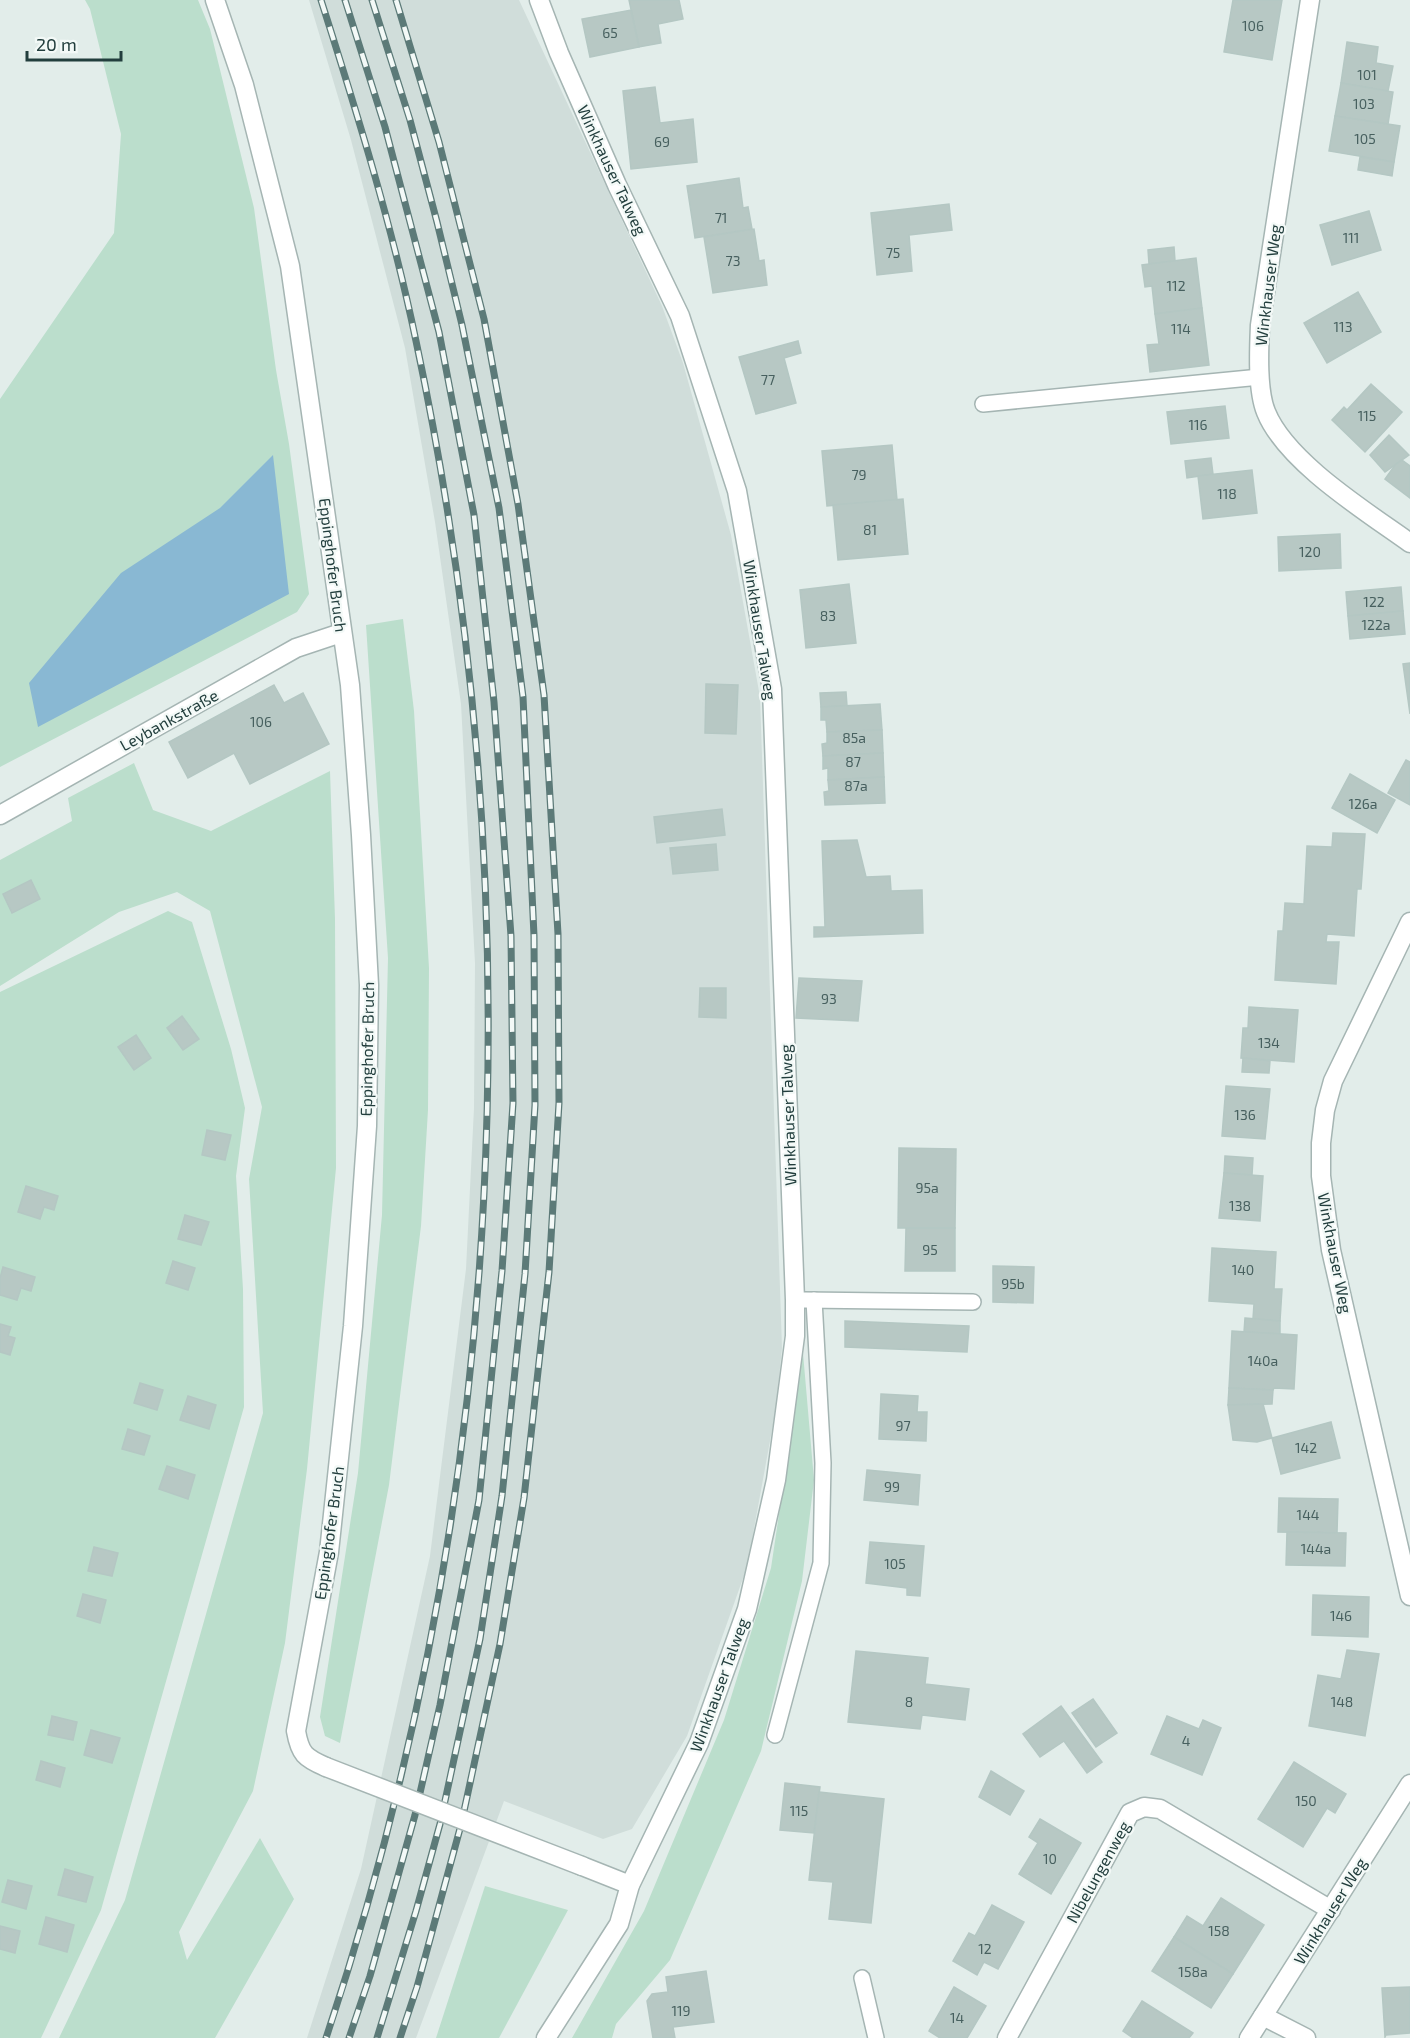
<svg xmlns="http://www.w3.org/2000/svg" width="1410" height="2038" font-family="'Exo 2',sans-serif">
<rect width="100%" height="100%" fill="#e2edea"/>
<polygon fill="#d0ddda" points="309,0 519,0 662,306 683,363 731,535 760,697 782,1348 776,1408 747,1567 687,1736 632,1829 603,1839 504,1801 416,2038 307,2038 361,1869 430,1556 466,1269 474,1108 475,963 461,704 435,522 405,348 351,140"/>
<g fill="#bbdecc">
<polygon points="85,0 198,0 210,29 254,208 276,370 289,444 309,594 297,612 0,767 0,399 114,233 121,134 90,9"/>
<polygon points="403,619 414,711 429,968 428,1110 421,1226 389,1485 340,1743 325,1736 320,1717 358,1473 382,1215 388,958 366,625"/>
<polygon points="134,763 153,810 211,831 330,771 335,919 336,1168 307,1469 285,1643 253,1791 179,1932 187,1960 260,1838 294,1899 215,2038 59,2038 125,1900 263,1413 249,1179 262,1107 210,911 177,892 119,912 0,986 0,860 72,821 68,798"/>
<polygon points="168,911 192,922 231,1049 245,1108 236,1176 243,1289 244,1407 101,1910 41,2038 0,2038 0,992"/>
<polygon points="803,1353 814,1480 802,1581 761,1751 670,1960 616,2024 612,2038 572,2038 644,1911 724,1720 771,1568"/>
<polygon points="485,1886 568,1910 499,2038 436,2038"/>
</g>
<polygon fill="#89b8d3" points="273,455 289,594 38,727 29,683 121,573 220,508"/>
<g fill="#b7c8c4" stroke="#b4c7c3" stroke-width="1.5">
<polygon points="629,0 679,0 683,19 658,24 661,43 639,47"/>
<polygon points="1233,0 1282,0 1272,60 1224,52"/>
<polygon points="631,10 639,47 590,57 582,19"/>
<polygon points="1347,42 1378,47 1376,63 1393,66 1388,91 1341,83"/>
<polygon points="1341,83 1393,92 1388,124 1335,116"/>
<polygon points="655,87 660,123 693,119 697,162 631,169 623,91"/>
<polygon points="1335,116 1400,126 1394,162 1329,151"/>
<polygon points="1360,157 1394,162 1392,176 1358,170"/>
<polygon points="739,178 743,208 748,207 752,229 695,238 687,186"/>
<polygon points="949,204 952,230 909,235 912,271 877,275 871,213"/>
<polygon points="1369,211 1381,250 1332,265 1320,225"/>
<polygon points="754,229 759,261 764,260 767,285 713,293 704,237"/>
<polygon points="1174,247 1175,261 1149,264 1148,250"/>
<polygon points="1196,258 1202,308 1155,314 1152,286 1145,287 1142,265"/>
<polygon points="1358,292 1381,332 1327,363 1304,323"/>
<polygon points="1202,308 1209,365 1150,372 1147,345 1159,344 1155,314"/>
<polygon points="798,341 801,353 784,358 796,403 756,414 739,357"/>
<polygon points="1371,384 1402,412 1365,452 1332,420 1344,407 1347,410"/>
<polygon points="1225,406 1229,438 1171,444 1167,412"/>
<polygon points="1389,435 1409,455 1385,472 1370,455"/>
<polygon points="892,445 897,500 827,506 822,451"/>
<polygon points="1211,458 1213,474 1187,478 1185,461"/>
<polygon points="1402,460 1410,466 1410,498 1385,479 1395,465"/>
<polygon points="1252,470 1257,513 1203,519 1198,476"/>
<polygon points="903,499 908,554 838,560 833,505"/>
<polygon points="1340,534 1341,568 1279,571 1278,537"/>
<polygon points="849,584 856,643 806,648 800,590"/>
<polygon points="1401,587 1403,611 1348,616 1346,592"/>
<polygon points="1403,611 1405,634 1350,639 1348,616"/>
<polygon points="1410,663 1410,714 1403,664"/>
<polygon points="706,684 738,685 736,734 705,733"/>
<polygon points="274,685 284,703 303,693 329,744 250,784 234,753 188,778 169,742"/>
<polygon points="846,692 847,706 821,707 820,693"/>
<polygon points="880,704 882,730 827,732 826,720 821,720 821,707"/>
<polygon points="882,730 883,753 823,756 822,744 827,743 827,732"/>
<polygon points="883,753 884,777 828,780 828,768 823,769 823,756"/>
<polygon points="1406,760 1410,762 1410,805 1388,793"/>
<polygon points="1350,774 1395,800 1377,833 1332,808"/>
<polygon points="884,777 885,803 825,805 824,792 829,791 828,780"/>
<polygon points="722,809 725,835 657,843 654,817"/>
<polygon points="1333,833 1365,834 1361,889 1357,889 1354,936 1327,934 1326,942 1339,942 1336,984 1275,980 1278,931 1283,931 1285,903 1304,904 1307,846 1332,847"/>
<polygon points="857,840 866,877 890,876 891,891 922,890 923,933 814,937 814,927 825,927 822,841"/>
<polygon points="716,844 718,870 673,874 670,848"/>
<polygon points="31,880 40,899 12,913 3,894"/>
<polygon points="799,978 862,981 858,1021 796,1018"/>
<polygon points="700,988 726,988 726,1018 699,1017"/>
<polygon points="1249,1007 1298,1010 1294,1062 1241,1058 1243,1028 1248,1028"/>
<polygon points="182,1016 199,1039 183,1050 167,1028"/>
<polygon points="136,1035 151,1058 134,1070 118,1047"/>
<polygon points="1243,1058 1270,1061 1269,1073 1242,1072"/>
<polygon points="1226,1086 1270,1089 1265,1139 1222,1136"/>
<polygon points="207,1130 231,1135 225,1160 202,1155"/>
<polygon points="899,1148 956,1149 955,1228 898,1228"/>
<polygon points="1225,1156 1253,1158 1252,1175 1224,1173"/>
<polygon points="1224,1173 1263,1176 1260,1221 1219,1218"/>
<polygon points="26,1186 58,1196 54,1210 44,1207 40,1219 18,1212"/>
<polygon points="185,1215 209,1222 201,1245 178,1239"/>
<polygon points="906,1228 955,1228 955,1271 905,1271"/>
<polygon points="1212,1248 1276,1252 1274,1289 1282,1289 1280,1321 1253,1319 1254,1304 1209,1301"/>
<polygon points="173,1261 195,1268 188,1290 166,1283"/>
<polygon points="993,1266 1034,1267 1033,1303 993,1302"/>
<polygon points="3,1267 35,1277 31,1291 21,1288 17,1300 0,1295 0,1278"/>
<polygon points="1245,1318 1280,1321 1280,1334 1244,1332"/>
<polygon points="845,1321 969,1326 967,1352 845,1347"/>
<polygon points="0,1324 11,1327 8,1336 15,1338 10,1355 0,1352"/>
<polygon points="1232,1331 1297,1335 1294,1389 1274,1388 1273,1390 1229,1388"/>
<polygon points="140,1383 163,1390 157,1410 134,1403"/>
<polygon points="1229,1388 1273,1390 1272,1404 1228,1405"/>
<polygon points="881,1394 918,1396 917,1412 927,1412 926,1441 879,1439"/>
<polygon points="188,1396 216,1405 209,1429 180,1420"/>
<polygon points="1263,1404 1272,1438 1257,1442 1233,1440 1228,1405"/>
<polygon points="1331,1422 1340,1458 1281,1474 1272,1438"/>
<polygon points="128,1429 150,1436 144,1455 122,1449"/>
<polygon points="167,1466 195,1475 188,1499 159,1489"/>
<polygon points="867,1470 920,1475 918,1505 864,1500"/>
<polygon points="1279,1498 1338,1499 1337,1533 1278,1532"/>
<polygon points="1287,1532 1346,1533 1345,1566 1286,1565"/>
<polygon points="870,1542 924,1546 920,1596 907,1595 907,1588 866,1583"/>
<polygon points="94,1547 118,1553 112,1576 88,1571"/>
<polygon points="83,1594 106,1600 100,1623 77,1616"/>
<polygon points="1313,1595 1369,1597 1368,1637 1312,1635"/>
<polygon points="1347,1650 1379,1654 1365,1736 1309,1726 1318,1675 1341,1679"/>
<polygon points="856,1651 928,1658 925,1684 969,1689 965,1720 922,1715 920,1729 848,1722"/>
<polygon points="1093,1699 1117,1733 1096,1747 1072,1713"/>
<polygon points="1061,1706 1102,1762 1087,1773 1064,1741 1040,1757 1023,1734"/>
<polygon points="52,1716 77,1722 73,1740 48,1735"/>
<polygon points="1167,1716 1199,1729 1203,1720 1221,1728 1202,1775 1151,1754"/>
<polygon points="91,1730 120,1738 112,1763 84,1755"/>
<polygon points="41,1761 65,1768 60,1787 36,1780"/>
<polygon points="1294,1762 1346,1794 1335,1813 1327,1808 1303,1847 1258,1819"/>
<polygon points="991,1771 1024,1791 1010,1815 979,1797"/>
<polygon points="785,1783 820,1787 814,1833 780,1830"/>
<polygon points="819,1792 884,1799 871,1923 829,1919 833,1882 809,1880"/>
<polygon points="1040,1819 1081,1843 1051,1894 1019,1874 1038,1843 1029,1837"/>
<polygon points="65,1869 93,1877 86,1902 58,1895"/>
<polygon points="8,1880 32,1886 26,1909 2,1902"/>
<polygon points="1221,1898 1264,1925 1233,1974 1174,1937 1187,1916 1203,1926"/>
<polygon points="992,1905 1024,1922 998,1969 984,1962 977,1975 953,1961 969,1933 975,1936"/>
<polygon points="46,1917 74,1925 67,1952 39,1944"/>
<polygon points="0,1926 20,1931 15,1953 0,1949"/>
<polygon points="1174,1937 1233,1974 1211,2008 1152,1971"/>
<polygon points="706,1971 714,2022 673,2027 675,2038 653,2038 647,2001 652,1994 668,1992 666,1977"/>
<polygon points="954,1987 986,2006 967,2038 940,2038 929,2031"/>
<polygon points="1410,1987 1410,2033 1386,2035 1385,2037 1382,1988"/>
<polygon points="1142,2001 1193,2033 1189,2038 1133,2038 1123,2031"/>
</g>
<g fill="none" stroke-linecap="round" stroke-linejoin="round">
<g stroke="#a5b5b3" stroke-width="18">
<g id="lane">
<polyline points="983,404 1260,377"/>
<polyline points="804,1300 973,1302"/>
<polyline points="775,1735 821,1563 823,1463 814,1300"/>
<polyline points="862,1978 876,2038"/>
</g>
</g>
<g stroke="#a5b5b3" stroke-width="21">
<g id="street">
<path d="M 215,0 L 244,85 L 290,266 L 350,685 L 361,835 L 369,985 L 367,1126 L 353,1326 L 329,1552 L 296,1731 C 300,1754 305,1758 326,1767"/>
<polyline points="539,0 559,53 617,185 680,316 737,491 772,689 795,1300 795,1336 776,1480 747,1609 699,1743 630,1885 619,1924 546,2038"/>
<path d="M 1310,0 L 1260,325 C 1259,349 1257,390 1266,412 C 1286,462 1367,512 1410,543"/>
<polyline points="0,815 296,648 341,633"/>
<polyline points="1410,922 1333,1081 1325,1110 1321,1143 1321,1176 1331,1250 1410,1596"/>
<polyline points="582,1866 630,1885"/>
<polyline points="1263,2016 1306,2038"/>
<polyline points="1007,2038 1130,1813 1144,1807 1160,1809 1331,1910"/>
<polyline points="1249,2038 1410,1784"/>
</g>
</g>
<use href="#lane" stroke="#fff" stroke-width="15"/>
<use href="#street" stroke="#fff" stroke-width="18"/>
<g stroke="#5c7a78" stroke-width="7">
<g id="rail">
<path d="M 321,0 C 357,113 392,225 416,341 C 535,901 508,1495 326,2038"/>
<polyline points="345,0 385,127 439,332 474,515 494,702 511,936 513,1103 502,1271 479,1500 440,1705 415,1815 370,1976 349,2038"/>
<polyline points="372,0 410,120 437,222 462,325 499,508 523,697 534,936 535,1105 525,1274 502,1496 480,1639 440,1824 416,1911 377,2038"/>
<polyline points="396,0 439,142 484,319 518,504 544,695 558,934 559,1103 549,1272 524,1498 500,1644 461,1825 417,1987 400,2038"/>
</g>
</g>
<use href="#rail" stroke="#f3f9f7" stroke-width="4.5" stroke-dasharray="14" stroke-linecap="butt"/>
<g stroke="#a5b5b3" stroke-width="21" stroke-linecap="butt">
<polyline id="street-bridge" points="326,1767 582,1866"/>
</g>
<use href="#street-bridge" stroke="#fff" stroke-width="18"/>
</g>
<g text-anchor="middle" stroke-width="4.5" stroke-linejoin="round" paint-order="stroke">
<g font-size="14" fill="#47605f">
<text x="1253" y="31">106</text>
<text x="610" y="38">65</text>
<text x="1367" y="80">101</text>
<text x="1364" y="109">103</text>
<text x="1365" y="144">105</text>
<text x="662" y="147">69</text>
<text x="721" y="223">71</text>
<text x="1351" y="243">111</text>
<text x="893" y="258">75</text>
<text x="733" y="266">73</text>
<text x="1176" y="291">112</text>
<text x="1343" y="332">113</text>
<text x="1181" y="334">114</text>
<text x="768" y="385">77</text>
<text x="1367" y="421">115</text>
<text x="1198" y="430">116</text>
<text x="859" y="480">79</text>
<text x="1227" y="499">118</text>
<text x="870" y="535">81</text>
<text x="1310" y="557">120</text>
<text x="1374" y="607">122</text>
<text x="828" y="621">83</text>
<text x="1376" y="630">122a</text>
<text x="261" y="727">106</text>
<text x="854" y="743">85a</text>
<text x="853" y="767">87</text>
<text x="856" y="791">87a</text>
<text x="1363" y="809">126a</text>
<text x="829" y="1004">93</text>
<text x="1269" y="1048">134</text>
<text x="1245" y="1120">136</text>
<text x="927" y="1193">95a</text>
<text x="1240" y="1211">138</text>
<text x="930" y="1255">95</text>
<text x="1243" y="1275">140</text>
<text x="1013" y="1289">95b</text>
<text x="1263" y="1366">140a</text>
<text x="903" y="1431">97</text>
<text x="1306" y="1453">142</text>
<text x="892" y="1492">99</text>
<text x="1308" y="1520">144</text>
<text x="1316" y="1554">144a</text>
<text x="895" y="1569">105</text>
<text x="1341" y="1621">146</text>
<text x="909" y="1707">8</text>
<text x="1342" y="1707">148</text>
<text x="1186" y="1746">4</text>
<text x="1306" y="1806">150</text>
<text x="799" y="1816">115</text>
<text x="1050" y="1864">10</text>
<text x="1219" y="1936">158</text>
<text x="985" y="1954">12</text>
<text x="1193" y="1977">158a</text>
<text x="681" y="2016">119</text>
<text x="957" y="2023">14</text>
</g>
<g font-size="16" fill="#223e3d" stroke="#f3f9f7">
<text transform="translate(612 170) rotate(65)" y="6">Winkhauser Talweg</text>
<text transform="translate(1268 285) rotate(-83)" y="6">Winkhauser Weg</text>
<text transform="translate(333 565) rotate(83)" y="6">Eppinghofer Bruch</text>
<text transform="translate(760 630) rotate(81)" y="6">Winkhauser Talweg</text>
<text transform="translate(169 720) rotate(-29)" y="6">Leybankstraße</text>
<text transform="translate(367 1049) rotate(-89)" y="6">Eppinghofer Bruch</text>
<text transform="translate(788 1115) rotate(-92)" y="6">Winkhauser Talweg</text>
<text transform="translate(1335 1253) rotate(79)" y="6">Winkhauser Weg</text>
<text transform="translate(329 1533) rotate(-82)" y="6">Eppinghofer Bruch</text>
<text transform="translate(719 1685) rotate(-70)" y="6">Winkhauser Talweg</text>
<text transform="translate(1098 1872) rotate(-61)" y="6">Nibelungenweg</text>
<text transform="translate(1330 1911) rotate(-58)" y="6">Winkhauser Weg</text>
</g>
</g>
<path d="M27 51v9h94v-9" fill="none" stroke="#223e3d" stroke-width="3"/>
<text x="36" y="51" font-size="18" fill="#223e3d" stroke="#f3f9f7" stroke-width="4.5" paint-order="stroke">20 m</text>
</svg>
